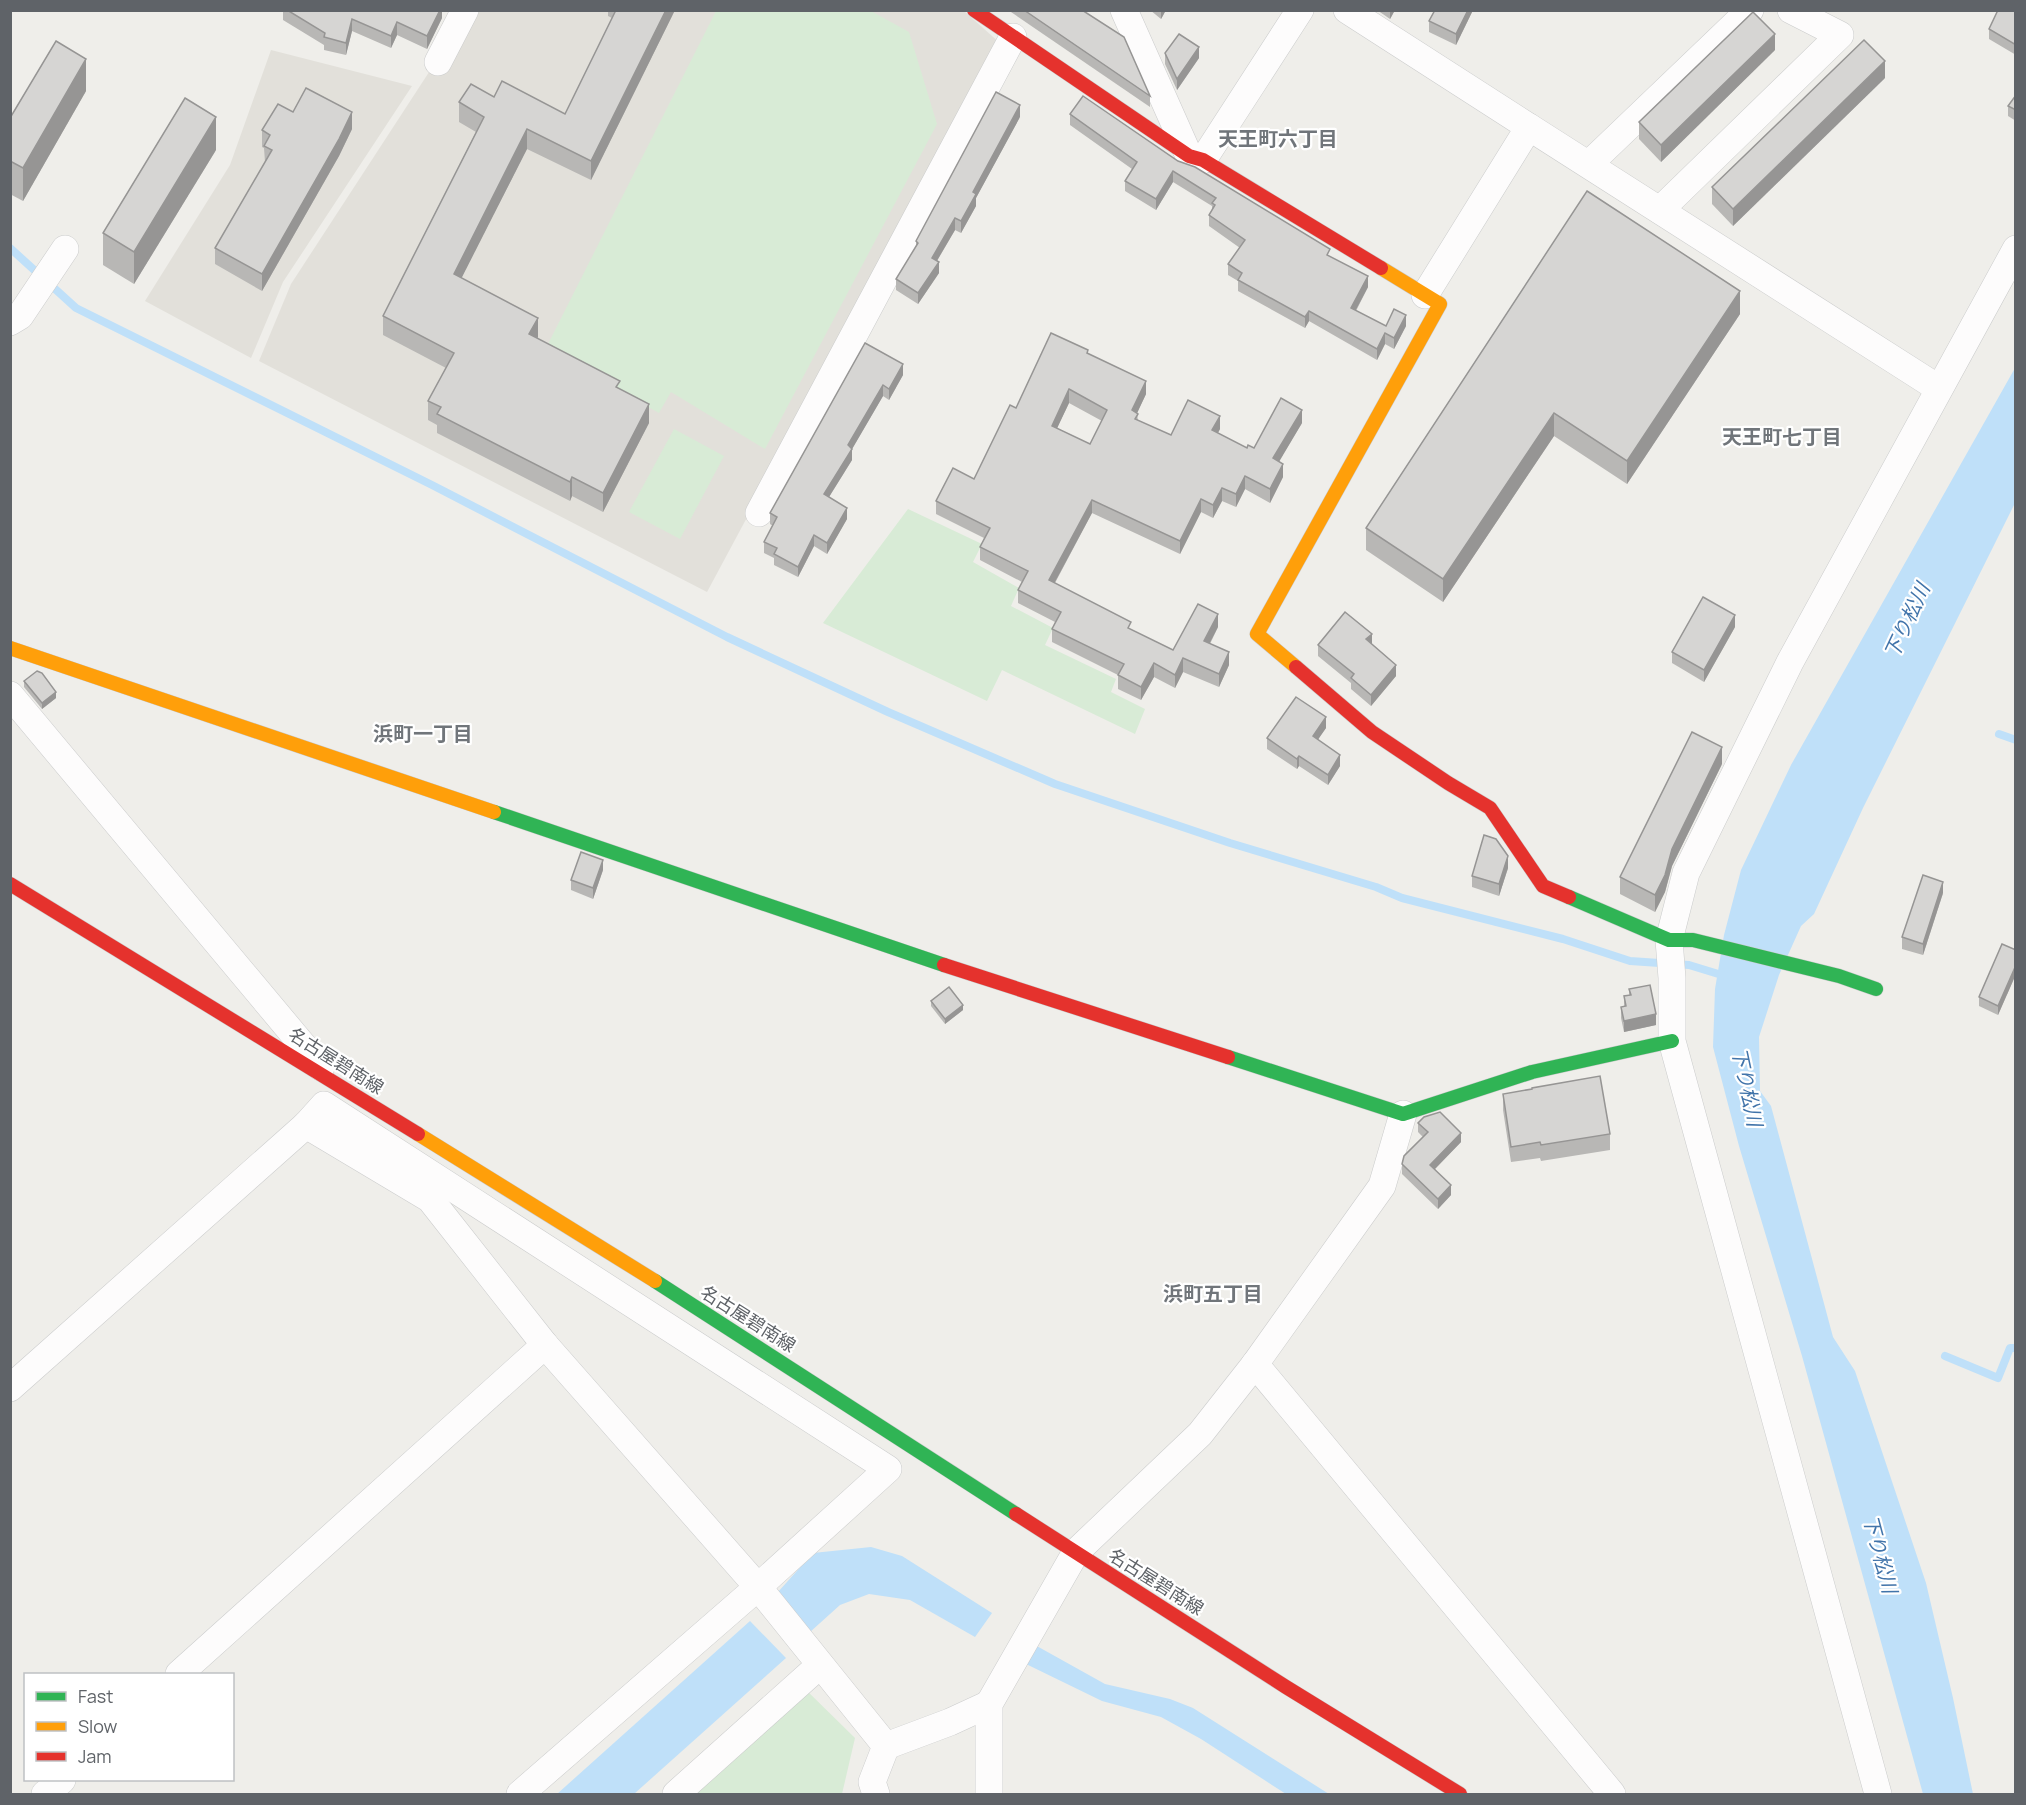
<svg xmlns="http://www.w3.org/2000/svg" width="2026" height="1805" font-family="Manrope,'Noto Sans JP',sans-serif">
<rect width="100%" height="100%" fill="#efeeea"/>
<g fill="#e2e0da">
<polygon points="474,11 964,11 1001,44 707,592 259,361 291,284 433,66"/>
<polygon points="271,50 412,86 283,282 251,358 145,301 230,165"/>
</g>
<g fill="#d8ebd6">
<polygon points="716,11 871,11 909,32 937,124 765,449 671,392 659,413 545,350"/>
<polygon points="674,429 724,456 680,539 629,512"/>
<polygon points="908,509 982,544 973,562 1019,588 1011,606 1053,628 1045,645 1116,679 1111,692 1145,709 1135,734 1002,670 987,701 823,623"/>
<polygon points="799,1683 855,1738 842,1794 676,1794"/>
</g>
<g fill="#bfe0f9">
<polygon points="2015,368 2015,503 1863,808 1814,914 1801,926 1779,975 1759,1037 1760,1091 1771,1106 1833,1337 1855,1371 1926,1583 1953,1698 1973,1794 1923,1794 1802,1356 1739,1146 1713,1047 1715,989 1724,935 1741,870 1791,765"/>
<polygon points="871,1547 902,1556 992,1613 975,1637 910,1600 869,1594 840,1605 810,1632 778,1592 813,1553"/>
<polygon points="750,1621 786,1658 634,1794 557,1794"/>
<polygon points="1035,1645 1105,1684 1170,1699 1193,1708 1329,1794 1286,1794 1201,1739 1161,1717 1102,1701 1026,1664"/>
</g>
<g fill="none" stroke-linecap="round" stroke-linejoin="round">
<g stroke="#bfe0f9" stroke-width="8">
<polyline points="10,248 76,308 432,485 727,637 888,712 1055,784 1230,843 1376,887 1402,898 1563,939 1630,961 1689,965 1725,976"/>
<polyline points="1999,734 2016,740"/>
<polyline points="1945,1356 1998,1378 2010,1348 2016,1348"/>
</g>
<g stroke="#cbcccc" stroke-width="28">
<g id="street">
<polyline points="1124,10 1189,156"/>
<polyline points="1347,10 1529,127 1425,295"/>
<polyline points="438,62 465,10"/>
<polyline points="1529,127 1938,388"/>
<polyline points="1203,160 1300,10"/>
<polyline points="1589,164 1750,10"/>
<polyline points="1660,210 1840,35 1791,10"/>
<polyline points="10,322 20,316 65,249"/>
<polyline points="759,513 1013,37"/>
<polyline points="10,695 321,1067"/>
<polyline points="306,1125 430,1199 545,1345 758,1587 886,1746 872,1782 876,1794"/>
<polyline points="1255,1364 1612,1794"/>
<polyline points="10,1388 306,1125 324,1105 888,1469 758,1587 520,1794"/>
<polyline points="179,1674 545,1345"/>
<polyline points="886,1746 950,1722 989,1704"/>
<polyline points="45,1794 62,1780"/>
<polyline points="676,1794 820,1665"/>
<polyline points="989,1794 989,1704 1076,1552 1200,1434 1255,1364 1382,1186 1403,1114"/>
<polyline points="1878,1794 1672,1041 1672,978 1669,940 1686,873 1790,662 2016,249"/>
</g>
</g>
<g stroke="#cacacb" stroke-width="15">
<g id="fast">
<polyline points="494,812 944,965"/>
<polyline points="1569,897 1669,940 1693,940 1839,976 1876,989"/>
<polyline points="1228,1057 1403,1114 1532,1072 1672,1041"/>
<polyline points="655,1281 1016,1514"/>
</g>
</g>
<g stroke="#cacacb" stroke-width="15">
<g id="slow">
<polyline points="10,648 494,812"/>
<polyline points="1296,667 1257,634 1440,304 1381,268"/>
<polyline points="418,1134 655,1281"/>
</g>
</g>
<g stroke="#cacacb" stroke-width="15">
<g id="jam">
<polyline points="974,10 1189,156 1203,160 1381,268"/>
<polyline points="1296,667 1372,732 1448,783 1490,808 1543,886 1569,897"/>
<polyline points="10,884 418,1134"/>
<polyline points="944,965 1228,1057"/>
<polyline points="1016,1514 1286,1687 1460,1794"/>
</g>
</g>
<use href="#street" stroke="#fdfcfc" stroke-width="27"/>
<use href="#fast" stroke="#30b455" stroke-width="14"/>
<use href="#slow" stroke="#ff9f0a" stroke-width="14"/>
<use href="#jam" stroke="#e5322d" stroke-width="14"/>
</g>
<g fill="#b8b7b5" fill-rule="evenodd">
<polygon points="283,10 442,10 442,18 427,49 397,35 391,48 352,31 346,55 324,50 324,45 283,20"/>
<polygon points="608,10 675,10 591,180 527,149 461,278 538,337 537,338 620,389 649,423 603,512 572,496 570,501 437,433 437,425 428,420 428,401 446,368 383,335 383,316 476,132 459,122 459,102 565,114 612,18 608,16"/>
<polygon points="1008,10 1082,10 1150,96 1150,107"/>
<polygon points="1150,10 1166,10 1161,19"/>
<polygon points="1377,10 1395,10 1390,19"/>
<polygon points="1435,10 1473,10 1456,45 1429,32 1429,21"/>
<polygon points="2016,10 2016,55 1989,39 1989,29"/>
<polygon points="1775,50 1661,162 1639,139 1639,122"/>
<polygon points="1165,53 1199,58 1177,90 1165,64"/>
<polygon points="1885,78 1733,226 1712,204 1712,187"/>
<polygon points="86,91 23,201 10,194 10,118"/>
<polygon points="2016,95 2016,121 2008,116 2008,106"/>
<polygon points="293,112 352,129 339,156 262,291 215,264 215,248 265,162 264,148 262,147 262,130"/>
<polygon points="1070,114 1178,161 1330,257 1368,287 1356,311 1386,326 1406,326 1394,349 1385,344 1377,360 1309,321 1305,328 1238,291 1238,281 1228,275 1228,264 1240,248 1209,226 1209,215 1212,210 1212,206 1173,182 1156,210 1125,191 1125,181 1132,169 1070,125"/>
<polygon points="1020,117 976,198 976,206 961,233 955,230 937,261 939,273 918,304 896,290 896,279 916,246 916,241"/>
<polygon points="216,150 134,284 103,265 103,233"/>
<polygon points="1587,191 1740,314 1627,484 1554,436 1443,602 1366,550 1366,528"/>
<polygon points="865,343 903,375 889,400 883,396 852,449 852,460 829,497 847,519 827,554 814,546 798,577 774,565 774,558 764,553 764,542 773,526 770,524 770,513"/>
<path d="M 1088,354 L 1146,394 L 1137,413 L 1138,421 L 1171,435 L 1220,429 L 1218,433 L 1247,448 L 1254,448 L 1302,423 L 1279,461 L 1283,477 L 1270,503 L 1245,489 L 1236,507 L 1222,501 L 1213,518 L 1201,512 L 1180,554 L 1092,513 L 1055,583 L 1131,630 L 1173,650 L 1218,627 L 1210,644 L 1229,665 L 1219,687 L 1183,672 L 1175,688 L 1154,677 L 1141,700 L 1118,689 L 1118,675 L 1052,642 L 1052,629 L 1055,622 L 1018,603 L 1018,590 L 1022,582 L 980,560 L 980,547 L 984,538 L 936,514 L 936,501 L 974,479 L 1016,408 ZM 1069,403 L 1102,421 L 1090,444 L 1057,428 Z"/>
<polygon points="1735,627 1704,682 1672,663 1672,652"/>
<polygon points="1372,644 1396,676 1371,706 1351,689 1351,683 1318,656 1318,645"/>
<polygon points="24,681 56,698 42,709 24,687"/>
<polygon points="1326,728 1317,740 1340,766 1328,785 1299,766 1297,769 1267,749 1267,738"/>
<polygon points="1722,764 1672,866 1665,892 1655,912 1620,894 1620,877"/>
<polygon points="1508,868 1499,896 1472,887 1472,876"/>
<polygon points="603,870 593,899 571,890 571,880"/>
<polygon points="1943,893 1923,955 1902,949 1902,937"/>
<polygon points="2016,950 2016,974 1998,1015 1979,1006 1979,997"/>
<polygon points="1629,989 1656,1025 1624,1032 1621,1018 1621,1007 1624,1006 1624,996 1629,995"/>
<polygon points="931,1001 963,1010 945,1024 931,1006"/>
<polygon points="1503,1094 1610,1134 1610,1150 1541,1161 1540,1158 1511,1162 1503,1110"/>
<polygon points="1418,1123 1461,1142 1435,1169 1451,1195 1438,1209 1402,1174 1402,1164 1423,1137 1418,1132"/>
</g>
<g fill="#969594">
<polygon points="440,10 442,10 442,18 427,49 427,36"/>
<polygon points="666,10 675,10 591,180 591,161"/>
<polygon points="1161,10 1166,10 1161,19"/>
<polygon points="1390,10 1395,10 1390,19"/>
<polygon points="1468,10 1473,10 1456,45 1456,34"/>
<polygon points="352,19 352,31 346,55 346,43"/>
<polygon points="397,22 397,35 391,48 391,36"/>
<polygon points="1775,34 1775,50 1661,162 1661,145"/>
<polygon points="1199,47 1199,58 1177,90 1177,79"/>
<polygon points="86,59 86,91 23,201 23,168"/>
<polygon points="1885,61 1885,78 1733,226 1733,209"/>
<polygon points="1020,105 1020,117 976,198 976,206 961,233 961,221 973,192"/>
<polygon points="352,112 352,129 339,156 262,291 262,274"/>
<polygon points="216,117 216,150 134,284 134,252"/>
<polygon points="527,129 527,149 454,293 454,274"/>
<polygon points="1173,171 1173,182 1156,210 1156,199"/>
<polygon points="955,218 955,230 932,269 932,258"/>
<polygon points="939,262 939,273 918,304 918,293"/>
<polygon points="1368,276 1368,287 1351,319 1351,308"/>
<polygon points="1740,291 1740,314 1627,484 1627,461"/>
<polygon points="1309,311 1309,321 1305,328 1305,317"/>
<polygon points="1406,315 1406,326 1394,349 1394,338"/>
<polygon points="538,318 538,337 529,353 529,334"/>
<polygon points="1385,333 1385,344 1377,360 1377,349"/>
<polygon points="903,364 903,375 889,400 889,389"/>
<polygon points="1146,381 1146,394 1132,424 1132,410"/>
<polygon points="883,385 883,396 848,456 848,445"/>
<polygon points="1069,389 1069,403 1052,439 1052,426"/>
<polygon points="649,404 649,423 603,512 603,493"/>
<polygon points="1302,410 1302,423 1273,472 1273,458"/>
<polygon points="1554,413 1554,436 1443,602 1443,579"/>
<polygon points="1220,416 1220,429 1212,443 1212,430"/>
<polygon points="852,449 852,460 824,505 824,494"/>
<polygon points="1283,464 1283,477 1270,503 1270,489"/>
<polygon points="1245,476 1245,489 1236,507 1236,494"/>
<polygon points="572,477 572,496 570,501 570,482"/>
<polygon points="1222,488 1222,501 1213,518 1213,505"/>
<polygon points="1201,499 1201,512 1180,554 1180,541"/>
<polygon points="1092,500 1092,513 1049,593 1049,580"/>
<polygon points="847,508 847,519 827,554 827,543"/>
<polygon points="814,535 814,546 798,577 798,567"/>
<polygon points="1218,614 1218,627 1204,654 1204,641"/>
<polygon points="1735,615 1735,627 1704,682 1704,670"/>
<polygon points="1372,634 1372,645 1366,639"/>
<polygon points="1229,652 1229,665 1219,687 1219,674"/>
<polygon points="1183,658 1183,672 1175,688 1175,675"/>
<polygon points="1154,663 1154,677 1141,700 1141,687"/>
<polygon points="1396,665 1396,676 1371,706 1371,695"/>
<polygon points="56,692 56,698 42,709 42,703"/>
<polygon points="1326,717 1326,728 1313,747 1313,736"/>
<polygon points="1722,747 1722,764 1672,866 1665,892 1655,912 1655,895 1672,849"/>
<polygon points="1340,755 1340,766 1328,785 1328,775"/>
<polygon points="1299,756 1299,766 1297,769 1297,759"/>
<polygon points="1508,856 1508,868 1499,896 1499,884"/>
<polygon points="603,860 603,870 593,899 593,888"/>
<polygon points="1943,882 1943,893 1923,955 1923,944"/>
<polygon points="2016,965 2016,974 1998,1015 1998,1006"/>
<polygon points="963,1005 963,1010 945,1024 945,1019"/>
<polygon points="1656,1014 1656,1025 1624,1032 1624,1021"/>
<polygon points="1461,1133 1461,1142 1430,1174 1430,1165"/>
<polygon points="1451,1185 1451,1195 1438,1209 1438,1199"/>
</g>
<g fill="#d6d5d3" stroke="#969594" stroke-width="1.5" fill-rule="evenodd">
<polygon points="287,10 440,10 427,36 397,22 391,36 352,19 346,43 324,37 325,33"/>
<polygon points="616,10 666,10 591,161 527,129 454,274 538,318 529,334 620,381 616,387 649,404 603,493 572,477 570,482 437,414 441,407 428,401 454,353 383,316 484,117 459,102 471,84 494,97 502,81 565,114"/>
<polygon points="1024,10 1082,10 1124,37 1150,96"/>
<polygon points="1435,10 1468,10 1456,34 1429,21"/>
<polygon points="1998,10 2016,10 2016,45 1989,29"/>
<polygon points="1753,12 1775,34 1661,145 1639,122"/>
<polygon points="1179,34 1199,47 1177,79 1165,53"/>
<polygon points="1864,40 1885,61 1733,209 1712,187"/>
<polygon points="56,41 86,59 23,168 10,161 10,118"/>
<polygon points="306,88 352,112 339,139 262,274 215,248 272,150 264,146 270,135 262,130 278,104 293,112"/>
<polygon points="996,92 1020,105 973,192 976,194 961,221 955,218 932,258 939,262 918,293 896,279 918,243 916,241"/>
<polygon points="2016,95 2016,110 2008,106"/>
<polygon points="1083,96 1178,161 1195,167 1330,249 1327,255 1368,276 1351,308 1386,326 1394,309 1406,315 1394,338 1385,333 1377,349 1309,311 1305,317 1238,280 1242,273 1228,264 1245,240 1209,215 1215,205 1212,203 1216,198 1173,171 1156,199 1125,181 1137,162 1070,114"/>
<polygon points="185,98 216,117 134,252 103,233"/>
<polygon points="1587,191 1740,291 1627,461 1554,413 1443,579 1366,528"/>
<path d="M 1051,333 L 1088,350 L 1087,353 L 1146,381 L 1132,410 L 1138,414 L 1135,419 L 1171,435 L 1188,400 L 1220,416 L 1212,430 L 1247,448 L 1248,445 L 1254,448 L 1281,398 L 1302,410 L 1273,458 L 1283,464 L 1270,489 L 1245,476 L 1236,494 L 1222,488 L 1213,505 L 1201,499 L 1180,541 L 1092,500 L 1049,580 L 1131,622 L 1128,628 L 1173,650 L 1198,604 L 1218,614 L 1204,641 L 1229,652 L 1219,674 L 1183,658 L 1175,675 L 1154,663 L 1141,687 L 1118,675 L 1124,664 L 1052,629 L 1061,612 L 1018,590 L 1028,571 L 980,547 L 990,528 L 936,501 L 953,468 L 974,479 L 1010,405 L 1016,408 ZM 1069,389 L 1107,410 L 1090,444 L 1052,426 Z"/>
<polygon points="865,343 903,364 889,389 883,385 848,445 852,449 824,494 847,508 827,543 814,535 798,567 774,554 777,548 764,542 777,517 770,513"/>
<polygon points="1703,597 1735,615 1704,670 1672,652"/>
<polygon points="1345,612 1372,634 1366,639 1396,665 1371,695 1351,678 1354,674 1318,645"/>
<polygon points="37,671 42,673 56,692 42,703 24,681"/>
<polygon points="1296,697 1326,717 1313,736 1340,755 1328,775 1299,756 1297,759 1267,738"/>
<polygon points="1692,732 1722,747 1672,849 1665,875 1655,895 1620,877"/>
<polygon points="1484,835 1496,839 1508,856 1499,884 1472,876"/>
<polygon points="581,852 603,860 593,888 571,880"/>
<polygon points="1923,875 1943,882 1923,944 1902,937"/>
<polygon points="2002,944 2016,950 2016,965 1998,1006 1979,997"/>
<polygon points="1650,985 1656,1014 1624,1021 1621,1007 1626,1006 1624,996 1631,995 1629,989"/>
<polygon points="949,987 963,1005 945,1019 931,1001"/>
<polygon points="1600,1076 1610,1134 1541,1145 1540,1142 1511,1147 1503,1094 1532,1089 1532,1088"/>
<polygon points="1440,1112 1461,1133 1430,1165 1451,1185 1438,1199 1402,1164 1404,1156 1428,1132 1418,1123 1424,1117"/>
</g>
<g text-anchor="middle" stroke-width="4.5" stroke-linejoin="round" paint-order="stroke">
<g font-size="18" fill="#5f6368" stroke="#fff">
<text transform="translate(336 1061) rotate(32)" y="6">名古屋碧南線</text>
<text transform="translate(748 1319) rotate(32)" y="6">名古屋碧南線</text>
<text transform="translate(1156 1582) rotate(32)" y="6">名古屋碧南線</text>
</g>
<g font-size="20" font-weight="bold" fill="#70757a" stroke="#fff">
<text x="1278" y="146">天王町六丁目</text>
<text x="1782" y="444">天王町七丁目</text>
<text x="423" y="741">浜町一丁目</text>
<text x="1213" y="1301">浜町五丁目</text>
</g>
<g font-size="20" font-style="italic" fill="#4174aa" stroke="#fff">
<text transform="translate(1907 621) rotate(-65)" y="7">下り松川</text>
<text transform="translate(1747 1087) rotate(78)" y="7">下り松川</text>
<text transform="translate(1880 1554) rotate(75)" y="7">下り松川</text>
</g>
</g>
<rect width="2026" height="1805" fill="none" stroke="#5f6368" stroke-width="24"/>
<rect x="24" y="1673" width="210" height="108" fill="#ffffff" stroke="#bfc1c3" stroke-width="1.5"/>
<rect x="36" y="1692" width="30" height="9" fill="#30b455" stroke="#bfc1c3" stroke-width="1.5"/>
<text x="78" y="1703" font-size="18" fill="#5f6368">Fast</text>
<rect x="36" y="1722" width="30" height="9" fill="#ff9f0a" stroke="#bfc1c3" stroke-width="1.5"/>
<text x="78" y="1733" font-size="18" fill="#5f6368">Slow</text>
<rect x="36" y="1752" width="30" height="9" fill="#e5322d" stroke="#bfc1c3" stroke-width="1.5"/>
<text x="78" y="1763" font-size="18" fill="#5f6368">Jam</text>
</svg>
